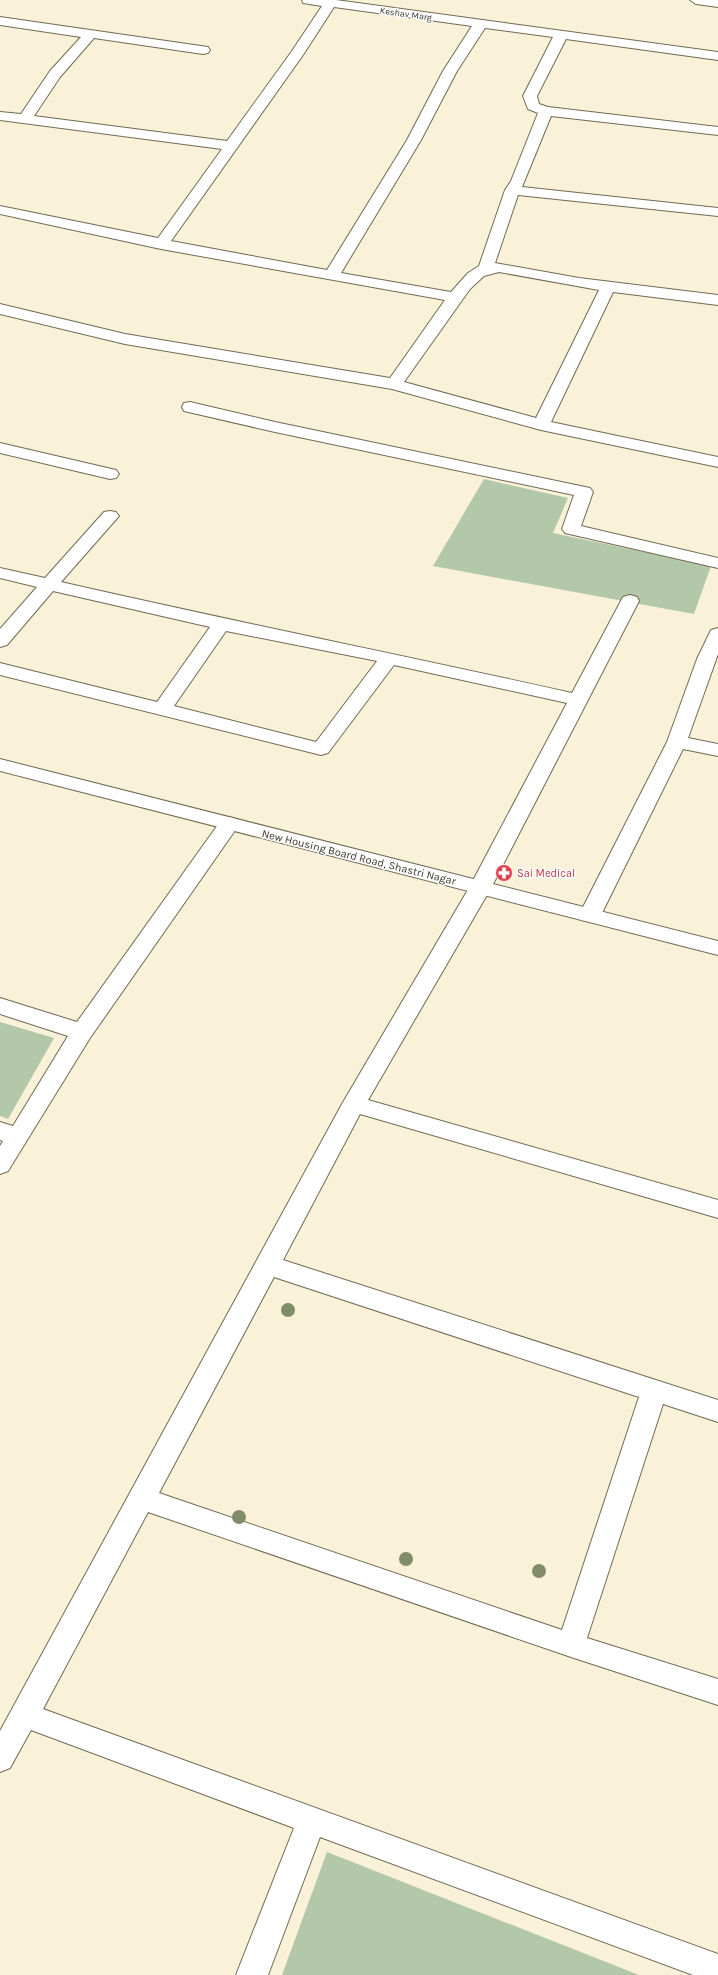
<svg xmlns="http://www.w3.org/2000/svg" width="718" height="1975" font-family="Karla,sans-serif">
<rect width="100%" height="100%" fill="#f9f1d8"/>
<g fill="#b2c8a9">
<polygon points="484,479 568,498 553,533 711,566 694,614 433,566"/>
<polygon points="0,1022 54,1038 8,1119 0,1116"/>
<polygon points="327,1852 639,1975 282,1975"/>
</g>
<g fill="none" stroke-linecap="round" stroke-linejoin="round">
<g stroke="#716a54" stroke-width="2">
<g id="minor">
<path d="M 302,0 L 336,0 L 718,52 L 718,60 L 566,39 L 537,96 L 539,104 L 548,107 L 718,127 L 718,135 L 551,116 L 522,187 L 718,208 L 718,216 L 518,195 L 495,263 L 579,278 L 718,295 L 718,305 L 613,292 L 551,422 L 718,457 L 718,467 L 541,430 L 392,389 L 125,344 L 0,314 L 0,304 L 125,334 L 390,378 L 445,300 L 161,249 L 0,214 L 0,206 L 158,238 L 222,149 L 0,120 L 0,112 L 21,114 L 50,71 L 81,37 L 0,25 L 0,17 L 208,47 L 210,50 L 208,53 L 203,54 L 94,38 L 60,77 L 34,116 L 227,141 L 292,51 L 322,6 L 303,3 ZM 334,7 L 472,26 L 443,71 L 407,140 L 327,270 L 171,241 L 303,55 ZM 485,28 L 553,37 L 523,96 L 528,109 L 538,113 L 511,181 L 505,190 L 479,266 L 468,273 L 451,292 L 341,273 L 421,140 L 457,71 ZM 499,272 L 599,290 L 536,418 L 404,382 L 470,289 L 484,276 Z"/>
<polygon points="690,0 718,0 718,7 696,4"/>
<polygon points="190,402 275,422 590,488 593,492 581,526 718,558 718,568 565,533 562,529 574,495 275,432 184,411 182,407 184,403"/>
<polygon points="0,443 116,470 119,474 116,478 110,479 0,453"/>
<path d="M 110,511 L 116,512 L 119,516 L 61,582 C 231,621 402,655 572,693 L 623,597 L 630,595 L 637,597 L 639,601 L 491,888 L 368,1100 L 718,1200 L 718,1218 L 360,1114 L 283,1260 L 718,1400 L 718,1422 L 663,1404 L 587,1638 L 718,1679 L 718,1705 L 571,1657 L 148,1512 L 43,1709 L 718,1954 L 718,1975 L 693,1975 L 320,1837 L 268,1975 L 236,1975 L 294,1828 L 31,1730 L 10,1768 L 0,1772 L 0,1731 L 342,1104 L 469,888 L 567,703 L 394,665 L 328,753 L 321,755 L 0,675 L 0,663 L 157,702 L 210,627 L 53,591 L 7,645 L 0,647 L 0,629 L 37,587 L 0,578 L 0,568 L 45,578 L 104,512 ZM 226,631 L 377,661 L 316,742 L 174,706 ZM 274,1277 L 639,1397 L 562,1630 L 159,1493 Z"/>
<polygon points="718,628 718,654 688,738 718,744 718,756 683,749 601,915 598,920 590,922 582,920 579,915 667,742 697,659 711,630"/>
<polygon points="229,817 236,819 239,824 236,829 90,1038 8,1171 0,1174 0,1146 3,1141 0,1140 0,1122 13,1126 68,1036 0,1014 0,998 77,1022 222,819"/>
</g>
</g>
<g stroke="#716a54" stroke-width="2">
<polygon id="tertiary" points="0,759 718,941 718,955 0,771"/>
</g>
<use href="#minor" fill="#fff" fill-rule="evenodd"/>
<use href="#tertiary" fill="#fff" fill-rule="evenodd"/>
</g>
<g fill="#808d68">
<circle cx="288" cy="1310" r="7"/>
<circle cx="239" cy="1517" r="7"/>
<circle cx="406" cy="1559" r="7"/>
<circle cx="539" cy="1571" r="7"/>
</g>
<defs>
<g id="pharmacy-disc" transform="scale(0.9)"><circle r="9.5" fill="#e0444e" stroke="#fefefe"/><path d="M-2-6h4v4h4v4h-4v4h-4v-4h-4v-4h4Z" fill="#fff"/></g>
</defs>
<g fill-rule="evenodd">
<use href="#pharmacy-disc" x="504" y="873"/>
</g>
<g text-anchor="middle" stroke-width="3" stroke-linejoin="round" paint-order="stroke">
<g font-size="9" fill="#38352b" stroke="#fefefe">
<text transform="translate(406 14) rotate(8)" y="3">Keshav Marg</text>
</g>
<g font-size="11" fill="#38352b" stroke="#fefefe">
<text transform="translate(359 857) rotate(14)" y="4">New Housing Board Road, Shastri Nagar</text>
</g>
<g font-size="11" fill="#be3a42" stroke="#fefefe" text-anchor="start">
<text x="517" y="877">Sai Medical</text>
</g>
</g>
</svg>
